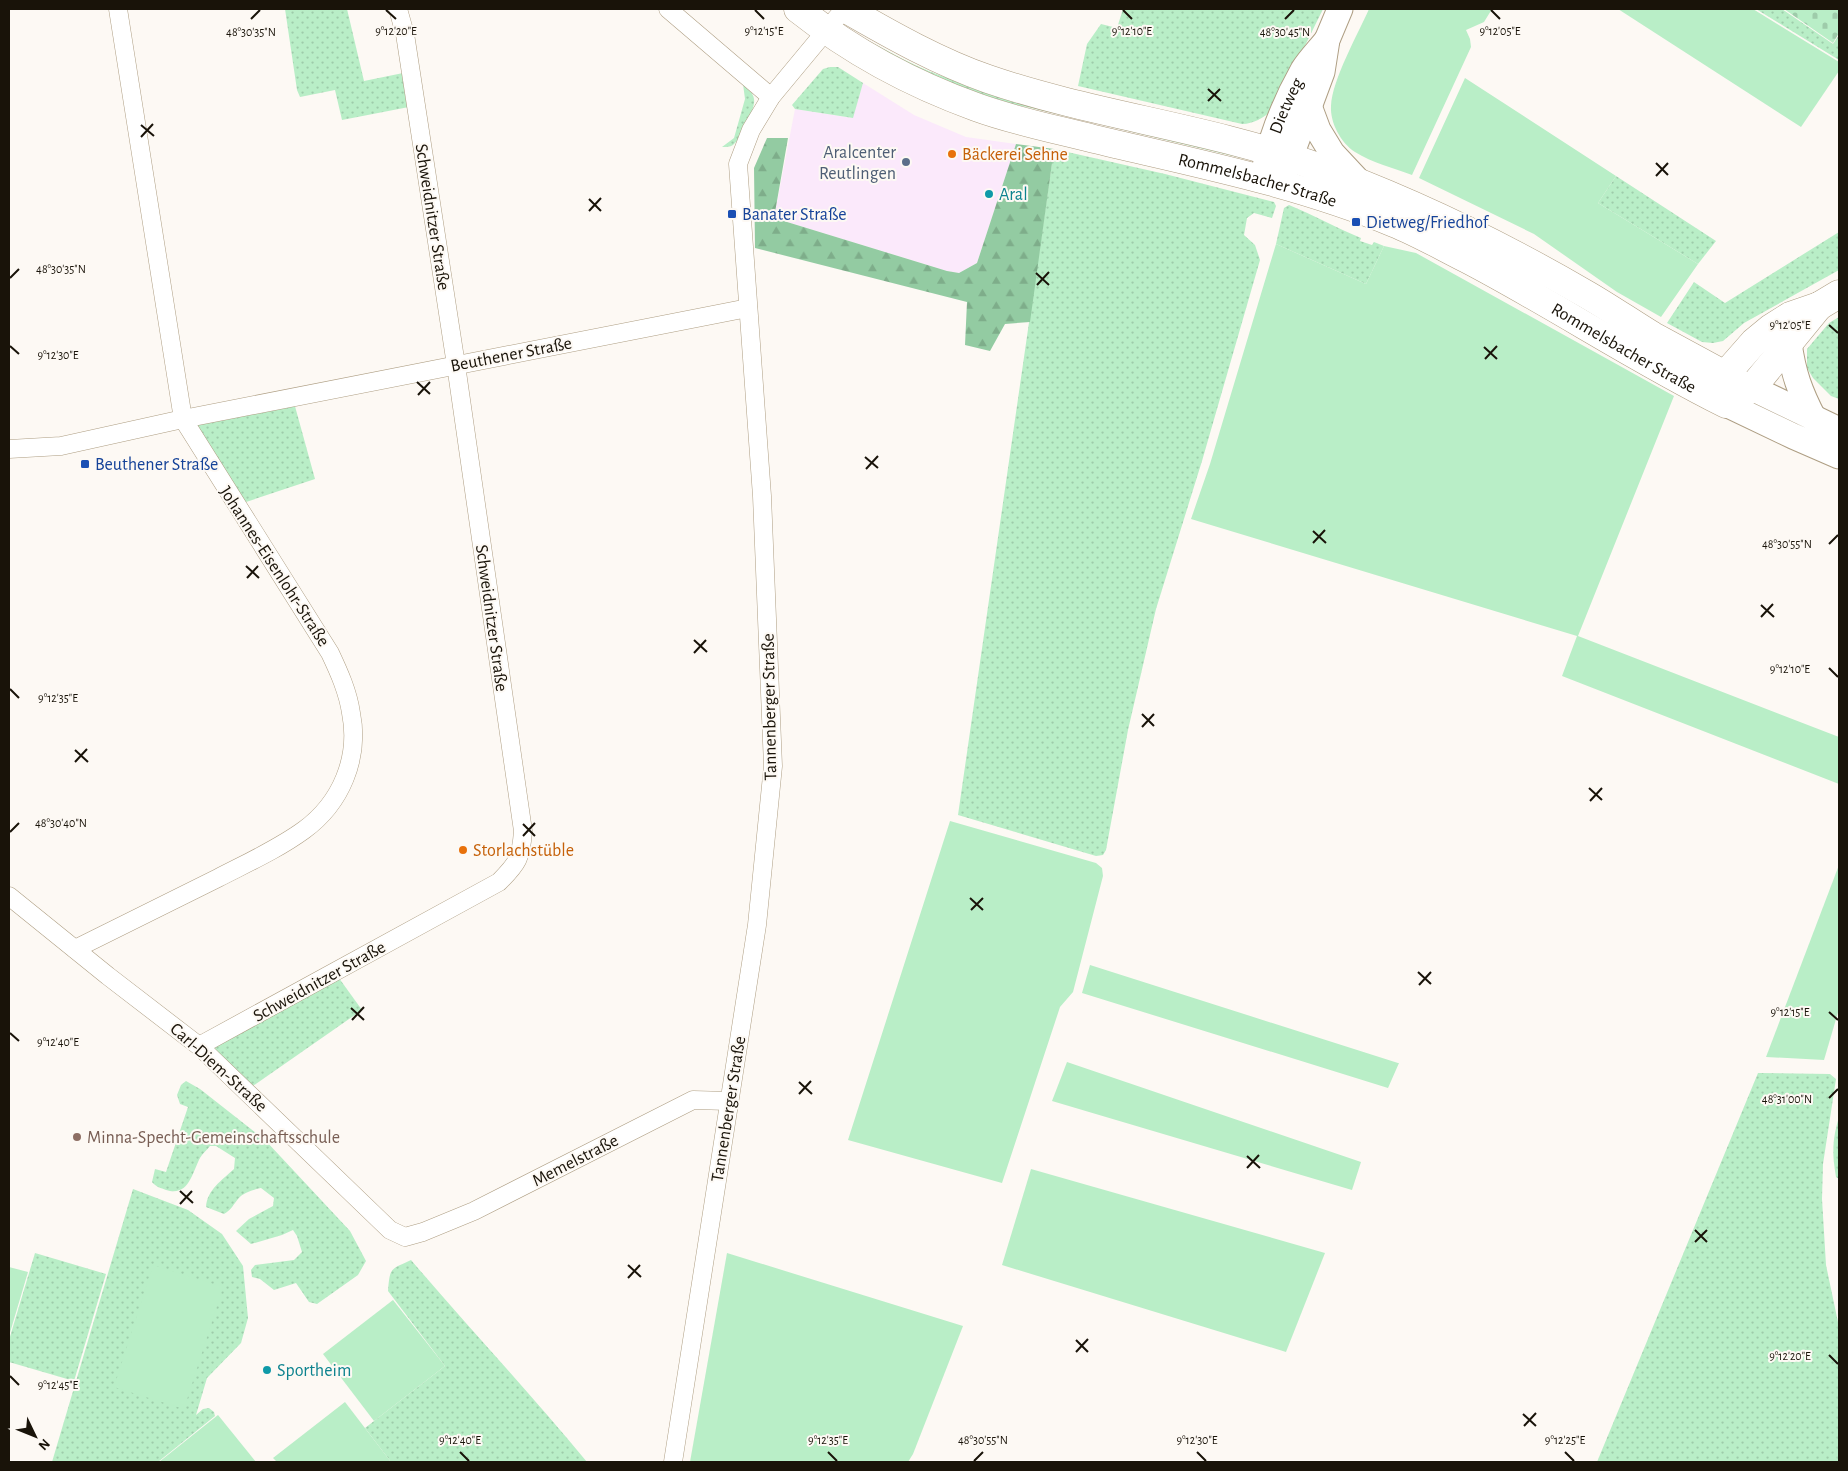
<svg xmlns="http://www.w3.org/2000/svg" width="1848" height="1471" font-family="'Alegreya Sans',sans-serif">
<defs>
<pattern id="grass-dots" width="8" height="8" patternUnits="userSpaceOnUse" patternTransform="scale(1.25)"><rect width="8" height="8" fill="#b9eec7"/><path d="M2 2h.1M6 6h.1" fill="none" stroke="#9ecbaa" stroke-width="1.8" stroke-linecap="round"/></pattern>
<pattern id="forest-firs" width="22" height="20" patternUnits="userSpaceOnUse" patternTransform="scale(1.25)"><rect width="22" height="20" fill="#93cba2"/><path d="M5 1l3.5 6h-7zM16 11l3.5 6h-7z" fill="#7ead8a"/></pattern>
<pattern id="cemetery-stones" width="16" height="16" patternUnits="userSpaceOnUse" patternTransform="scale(1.25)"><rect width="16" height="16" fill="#b9eec7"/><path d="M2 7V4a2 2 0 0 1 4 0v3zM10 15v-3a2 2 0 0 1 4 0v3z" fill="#9ecbaa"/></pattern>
</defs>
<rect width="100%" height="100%" fill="#fdf9f4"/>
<polygon fill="#fbe9fb" points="863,83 914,115 966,137 1016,144 977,263 959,273 947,271 774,218 795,109 852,118"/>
<g fill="url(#grass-dots)">
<polygon points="285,9 347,9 364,81 408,72 414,106 342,120 335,90 300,97 297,90"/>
<path d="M 1123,9 L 1323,9 L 1274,109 C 1264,117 1255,124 1242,124 L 1078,86 L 1087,44 L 1101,24 L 1117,28 Z"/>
<polygon points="1756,9 1782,9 1833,44 1839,35 1839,60"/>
<path d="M 856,34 C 891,52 925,74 964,82 L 1254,161 L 1027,107 L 998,102 L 914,70 Z"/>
<polygon points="830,67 838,67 863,83 853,118 795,109 792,105 823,69"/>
<path d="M 743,84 C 748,89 753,92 754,99 C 756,108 741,139 733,145 C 730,147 726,147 722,147 L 734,138 L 745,99 Z"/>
<polygon points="1054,149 1165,174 1274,202 1276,206 1272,218 1254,213 1247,218 1244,235 1255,245 1260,260 1202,461 1156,609 1128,730 1106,850 1103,855 1096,856 958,815"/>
<polygon points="1616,176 1716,241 1698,264 1598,203"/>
<path d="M 1289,205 C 1314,215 1336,228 1361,238 L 1360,241 L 1372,245 L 1374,242 L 1384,246 L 1366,284 L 1276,244 L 1284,208 Z"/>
<polygon points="1839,232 1839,270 1744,323 1723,341 1713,343 1702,342 1667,323 1694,282 1725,303"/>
<polygon points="1839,317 1839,399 1831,396 1813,378 1807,368 1807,349 1829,323"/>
<polygon points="293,399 315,479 237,505 184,420"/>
<polygon points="336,974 362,1010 247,1090 202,1048"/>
<polygon points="1758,1073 1830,1074 1836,1079 1823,1164 1822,1199 1826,1265 1839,1327 1839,1462 1597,1462"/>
<path d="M 186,1081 L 200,1089 L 266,1141 L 350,1231 L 366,1261 L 358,1275 L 317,1304 L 309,1302 L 296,1283 L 274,1290 L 260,1279 L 252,1277 L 251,1270 L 255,1265 L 294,1260 L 302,1252 L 297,1236 L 293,1230 L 282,1235 L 251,1244 L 236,1231 L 249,1219 L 273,1206 L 274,1198 L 261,1188 C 253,1190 244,1192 238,1199 C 233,1205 232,1209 224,1214 L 206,1207 C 207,1190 222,1180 234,1169 L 235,1158 L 216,1146 L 210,1146 C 207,1150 202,1154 200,1158 C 192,1173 189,1197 166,1190 C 161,1188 156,1187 152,1182 L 155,1169 L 166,1172 L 188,1107 L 180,1104 L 177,1095 L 181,1085 Z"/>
<path d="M 1839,1117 L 1839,1179 L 1836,1177 C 1832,1154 1832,1140 1839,1117 Z"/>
<polygon points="133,1189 188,1210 222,1234 243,1266 248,1318 241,1343 207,1378 196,1415 203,1409 209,1408 214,1412 215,1416 158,1462 52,1462"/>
<polygon points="35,1253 106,1274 74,1381 9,1362 9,1340"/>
<path d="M 411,1260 C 469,1328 530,1393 587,1462 L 391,1462 L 365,1428 L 445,1366 L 388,1291 C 390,1267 390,1270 411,1260 Z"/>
</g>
<polygon fill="url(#forest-firs)" points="767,138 788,138 774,218 947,271 959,273 977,263 1016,144 1054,149 1030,322 1005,324 990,351 965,345 967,302 755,248 754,168"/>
<polygon fill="url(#cemetery-stones)" points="1784,9 1839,9 1839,33 1833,43"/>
<g fill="#b9eec7">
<path d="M 1369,9 L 1492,9 L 1484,22 L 1466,30 L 1470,39 L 1471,47 L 1412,175 C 1394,168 1372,163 1355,152 C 1341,143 1330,123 1331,106 C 1332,80 1358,34 1369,9 Z"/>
<polygon points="1618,9 1753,9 1839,62 1839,71 1801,127"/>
<polygon points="1465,78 1616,176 1598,203 1698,264 1661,317 1617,292 1534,234 1419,178"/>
<polygon points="1276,244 1366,284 1384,246 1416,253 1674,396 1578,636 1839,737 1839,784 1562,676 1577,636 1191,519 1210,464"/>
<polygon points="950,821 1096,863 1102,868 1103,876 1073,992 1060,1007 1002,1183 848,1140"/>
<polygon points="1839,865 1839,1009 1824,1060 1766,1057"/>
<polygon points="1090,965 1398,1063 1399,1063 1388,1088 1082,993"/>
<polygon points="1067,1062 1361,1162 1352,1190 1052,1101"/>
<polygon points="1031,1169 1325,1253 1286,1352 1002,1265"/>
<polygon points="727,1253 963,1326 913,1454 908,1462 690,1462"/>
<polygon points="153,1265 223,1287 184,1409 114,1387"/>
<polygon points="9,1267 28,1272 9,1336"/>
<polygon points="393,1300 445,1366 374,1421 323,1354"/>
<polygon points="345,1402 391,1462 277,1462 273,1458"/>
<polygon points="218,1415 256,1462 159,1462"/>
</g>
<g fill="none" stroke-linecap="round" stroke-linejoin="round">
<g stroke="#ae9e83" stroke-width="19">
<g id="street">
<polyline points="668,9 771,97"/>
<polyline points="9,449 61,446 183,419 748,308"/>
<polyline points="9,896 108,976 199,1046 390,1230 405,1237 423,1232 474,1211 693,1100 729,1101"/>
<path d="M 75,949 C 123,925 170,902 218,878 C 247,863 278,849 304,830 C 341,803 360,758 351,713 C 348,692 339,672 330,653 L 183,419 L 118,9"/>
<path d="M 199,1046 L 499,882 C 518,863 521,858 523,831 L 456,365 L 405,34 L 398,9"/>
<polyline points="673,1462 757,925 773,766 762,496 738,164 751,130 771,97 844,9"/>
</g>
</g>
<g stroke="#ae9e83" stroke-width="27">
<g id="secondary">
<polyline points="1309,106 1318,130 1332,153 1360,183"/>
<path id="s1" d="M 1264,171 C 1271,137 1285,102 1303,70 C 1309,60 1319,50 1327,40"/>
<polyline points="1283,177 1322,72 1327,40 1340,9"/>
<path d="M 1789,343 C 1793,373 1800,392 1814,419"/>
<polyline points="1839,430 1725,375 1726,404 1793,436 1839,456"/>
</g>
</g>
<g stroke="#ae9e83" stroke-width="29">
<g id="primary">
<path id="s2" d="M 798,9 C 851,51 912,84 976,107 C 1014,121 1055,129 1094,139 C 1195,163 1298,183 1394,223 C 1419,233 1443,247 1467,259 C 1555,305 1637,360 1726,404 L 1752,388 L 1819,306"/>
<path d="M 846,9 C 891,35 939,62 988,79 C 1093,115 1205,127 1309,164 C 1405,198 1496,242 1584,293 C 1607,306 1630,322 1653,336 C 1677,349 1701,362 1725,375 L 1754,342 L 1771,328 L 1790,316 L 1819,306 L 1839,294"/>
</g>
</g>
<use href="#street" stroke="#fff" stroke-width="18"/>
<use href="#secondary" stroke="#fff" stroke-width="25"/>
<use href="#primary" stroke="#fff" stroke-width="28"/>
</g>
<path fill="none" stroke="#191309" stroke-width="2" d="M 386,10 L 396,19M 755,10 L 764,19M 1123,10 L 1132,19M 1491,10 L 1500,19M 251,19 L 260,10M 1285,19 L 1294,10M 1208,89 L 1221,101M 1208,101 L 1220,89M 141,125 L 154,136M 141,137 L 153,124M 1656,163 L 1668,175M 1656,176 L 1668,163M 589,199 L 601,211M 589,211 L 601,198M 1036,273 L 1049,285M 10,278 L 19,269M 1037,285 L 1049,272M 1829,325 L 1838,333M 10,346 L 19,354M 1484,347 L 1497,359M 1485,359 L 1497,346M 417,382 L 430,394M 418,395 L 430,382M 865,457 L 878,468M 866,469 L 878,456M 1313,531 L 1326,543M 1313,543 L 1325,530M 1829,544 L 1838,535M 246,566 L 259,578M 247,578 L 258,566M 1761,605 L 1774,617M 1761,617 L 1773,604M 694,640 L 707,652M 694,653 L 706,640M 1829,668 L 1838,677M 10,689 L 19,698M 1142,714 L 1154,726M 1142,727 L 1154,714M 75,750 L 88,762M 75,762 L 87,749M 1589,788 L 1602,800M 1590,801 L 1602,788M 523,824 L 535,836M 10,832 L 19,823M 523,836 L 535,823M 970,898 L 983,910M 971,910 L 983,898M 1418,972 L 1431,984M 1419,985 L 1431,972M 351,1008 L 364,1020M 1829,1012 L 1838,1020M 352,1020 L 364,1007M 10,1033 L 19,1041M 799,1082 L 812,1094M 799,1094 L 811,1081M 1829,1098 L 1838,1089M 1247,1156 L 1260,1168M 1247,1168 L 1259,1155M 180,1191 L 193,1203M 180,1204 L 192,1191M 1695,1230 L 1707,1242M 1695,1242 L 1707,1230M 628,1265 L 641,1277M 628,1278 L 640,1265M 1076,1340 L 1088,1352M 1076,1352 L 1088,1339M 1829,1355 L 1838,1364M 10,1376 L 19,1385M 1523,1414 L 1536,1426M 1524,1426 L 1536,1413M 460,1452 L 469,1461M 828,1452 L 837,1461M 1197,1452 L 1206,1461M 1565,1452 L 1574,1461M 974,1461 L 983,1452"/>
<g fill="#e8710a" stroke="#fdf9f4" stroke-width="2">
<circle cx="952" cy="154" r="5"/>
<circle cx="463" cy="850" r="5"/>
</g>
<circle fill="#5c6f8a" stroke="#fdf9f4" stroke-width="2" cx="906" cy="162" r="5"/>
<g fill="#0f9aa8" stroke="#fdf9f4" stroke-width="2">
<circle cx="989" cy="194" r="5"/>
<circle cx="267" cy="1370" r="5"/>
</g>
<g fill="#1a4fb4" stroke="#fdf9f4" stroke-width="2">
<rect x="727" y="209" width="10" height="10" rx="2.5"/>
<rect x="1351" y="217" width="10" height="10" rx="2.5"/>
<rect x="80" y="459" width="10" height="10" rx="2.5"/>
</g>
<circle fill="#8d6e63" stroke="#fdf9f4" stroke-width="2" cx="77" cy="1137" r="5"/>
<g text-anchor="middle" stroke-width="4" stroke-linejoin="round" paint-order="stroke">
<g font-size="18" fill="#191309" stroke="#fdf9f4">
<text dy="6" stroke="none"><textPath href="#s1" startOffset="69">Dietweg</textPath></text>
<text dy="6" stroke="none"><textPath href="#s2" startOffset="495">Rommelsbacher Straße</textPath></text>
<text transform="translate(433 217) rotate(81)" y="6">Schweidnitzer Straße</text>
<text dy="6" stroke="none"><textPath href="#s2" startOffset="900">Rommelsbacher Straße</textPath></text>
<text transform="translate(511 354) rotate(-11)" y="6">Beuthener Straße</text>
<text transform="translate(275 566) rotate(57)" y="6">Johannes-Eisenlohr-Straße</text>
<text transform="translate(492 618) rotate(82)" y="6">Schweidnitzer Straße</text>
<text transform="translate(769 707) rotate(-91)" y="6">Tannenberger Straße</text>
<text transform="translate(319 981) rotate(-29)" y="6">Schweidnitzer Straße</text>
<text transform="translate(219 1067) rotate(42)" y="6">Carl-Diem-Straße</text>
<text transform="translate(728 1109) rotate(-81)" y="6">Tannenberger Straße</text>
<text transform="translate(575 1160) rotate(-27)" y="6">Memelstraße</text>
</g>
<g font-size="18" fill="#4e5e75" stroke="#fdf9f4" text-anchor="end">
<text x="896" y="158">Aralcenter<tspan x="896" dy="21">Reutlingen</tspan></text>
</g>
<g font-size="18" fill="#c56008" stroke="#fdf9f4" text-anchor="start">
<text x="962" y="160">Bäckerei Sehne</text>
<text x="473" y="856">Storlachstüble</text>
</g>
<g font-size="18" fill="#0d838f" stroke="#fdf9f4" text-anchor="start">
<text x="999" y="200">Aral</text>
<text x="277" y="1376">Sportheim</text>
</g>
<g font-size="18" fill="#164399" stroke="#fdf9f4" text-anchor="start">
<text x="742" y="220">Banater Straße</text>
<text x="1366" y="228">Dietweg/Friedhof</text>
<text x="95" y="470">Beuthener Straße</text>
</g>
<g font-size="18" fill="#785e54" stroke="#fdf9f4" text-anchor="start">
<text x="87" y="1143">Minna-Specht-Gemeinschaftsschule</text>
</g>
</g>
<g font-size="12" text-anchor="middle" fill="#191309" stroke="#fdf9f4" stroke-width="4" stroke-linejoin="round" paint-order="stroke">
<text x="396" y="35">9°12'20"E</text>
<text x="764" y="35">9°12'15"E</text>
<text x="1132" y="35">9°12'10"E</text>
<text x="1500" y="35">9°12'05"E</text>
<text x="251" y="36">48°30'35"N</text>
<text x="1285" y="36">48°30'45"N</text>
<text x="61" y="273">48°30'35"N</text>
<text x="1790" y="329">9°12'05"E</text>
<text x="58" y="359">9°12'30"E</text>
<text x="1787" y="548">48°30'55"N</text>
<text x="1790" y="673">9°12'10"E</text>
<text x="58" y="702">9°12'35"E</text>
<text x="61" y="827">48°30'40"N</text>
<text x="1790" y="1016">9°12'15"E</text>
<text x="58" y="1046">9°12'40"E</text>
<text x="1787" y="1103">48°31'00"N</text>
<text x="1790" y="1360">9°12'20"E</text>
<text x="58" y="1389">9°12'45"E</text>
<text x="983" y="1444">48°30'55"N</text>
<text x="460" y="1444">9°12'40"E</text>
<text x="828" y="1444">9°12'35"E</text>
<text x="1197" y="1444">9°12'30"E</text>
<text x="1565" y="1444">9°12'25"E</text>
</g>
<rect width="1848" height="1471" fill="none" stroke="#191309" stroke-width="20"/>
<g transform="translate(35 1436) rotate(133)" stroke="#fdf9f4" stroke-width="4" paint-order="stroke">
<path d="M0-4L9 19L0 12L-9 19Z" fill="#191309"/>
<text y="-8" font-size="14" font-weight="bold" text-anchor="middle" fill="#191309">N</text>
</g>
</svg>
